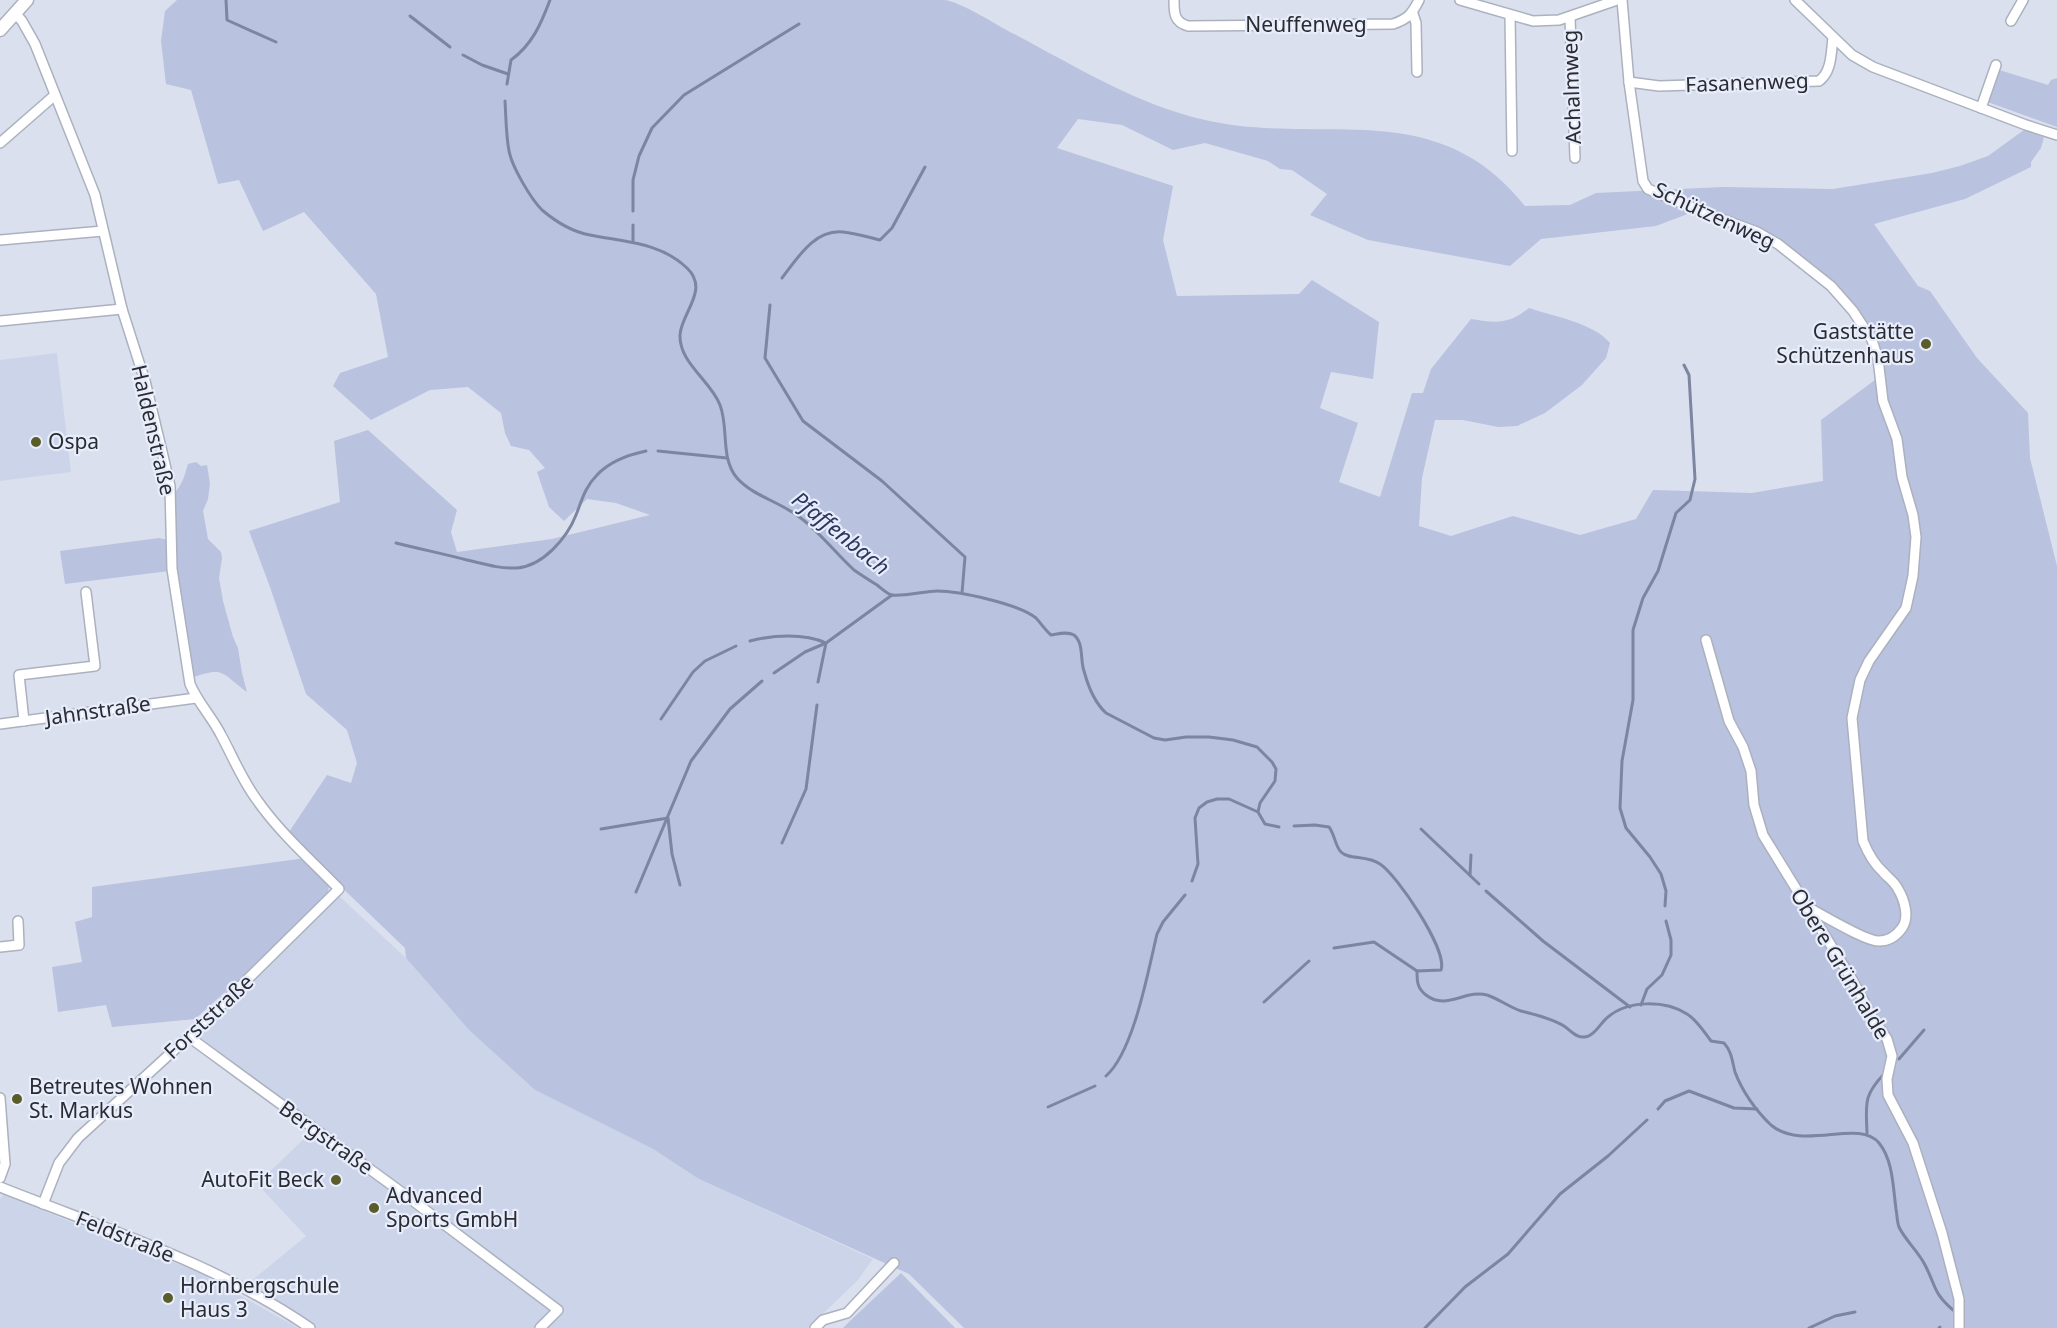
<svg xmlns="http://www.w3.org/2000/svg" width="2057" height="1328" font-family="'Noto Sans',sans-serif">
<rect width="100%" height="100%" fill="#dbe0ef"/>
<g fill="#ccd4e9">
<polygon points="57,353 71,472 0,481 0,360"/>
<polygon points="339,896 406,958 469,1030 535,1090 653,1149 699,1179 873,1259 858,1280 808,1328 310,1328 244,1287 306,1236 257,1184 312,1131 196,1037"/>
<polygon points="3,1195 198,1272 298,1328 0,1328 0,1199"/>
</g>
<g fill="#b9c2de" fill-rule="evenodd">
<path d="M 177,0 C 353,0 529,0 705,0 C 759,0 813,0 867,0 C 891,0 920,0 944,0 C 962,2 996,25 1014,34 C 1075,66 1137,105 1205,120 C 1323,147 1435,93 1525,206 L 1570,205 L 1596,193 L 1723,187 L 1833,189 L 1932,173 L 1960,166 L 1988,156 L 2024,130 L 2044,137 L 2041,148 L 2031,162 L 2031,167 L 1965,199 L 1874,224 L 1918,286 L 1930,291 L 1977,358 L 2028,413 L 2030,458 L 2057,566 L 2057,1328 L 964,1328 L 909,1274 L 699,1179 L 653,1149 L 535,1090 L 469,1030 L 406,958 L 405,948 L 287,835 L 327,775 L 351,783 L 357,763 L 347,730 L 306,694 L 270,587 L 249,531 L 340,502 L 334,441 L 368,430 L 457,510 L 451,532 L 457,552 L 552,539 L 650,515 L 616,503 L 587,499 L 564,521 L 549,507 L 537,472 L 545,468 L 529,450 L 511,446 L 505,433 L 501,413 L 468,387 L 430,390 L 371,420 L 333,386 L 340,373 L 388,357 L 376,294 L 304,212 L 263,231 L 239,180 L 218,184 L 191,90 L 166,84 L 161,41 L 165,11 ZM 1078,119 L 1122,125 L 1173,150 L 1205,143 L 1268,161 L 1280,169 L 1292,170 L 1327,194 L 1310,215 L 1368,240 L 1510,266 L 1541,239 L 1656,226 L 1698,210 L 1778,244 L 1853,311 L 1878,359 L 1879,377 L 1821,420 L 1823,481 L 1752,493 L 1653,490 L 1636,519 L 1580,535 L 1513,516 L 1451,536 L 1419,526 L 1422,478 L 1435,420 L 1463,420 L 1498,427 L 1517,426 L 1545,413 L 1582,385 L 1606,358 L 1610,343 C 1594,323 1552,316 1529,308 C 1508,325 1496,323 1471,319 L 1431,369 L 1423,393 L 1412,393 L 1380,497 L 1339,482 L 1358,423 L 1320,408 L 1331,372 L 1373,379 L 1379,322 L 1312,280 L 1299,294 L 1177,296 L 1163,240 L 1173,186 L 1057,148 Z"/>
<polygon points="1996,69 2048,85 2051,80 2057,78 2057,127 1985,101"/>
<path d="M 196,462 L 201,466 L 207,465 L 210,484 L 208,499 L 203,511 L 208,539 L 221,552 L 222,558 L 219,578 L 223,601 L 233,637 L 238,648 L 242,673 L 247,692 C 222,674 225,666 194,677 L 176,572 L 173,494 C 182,487 185,474 188,464 Z"/>
<polygon points="159,538 168,540 169,571 65,584 60,551"/>
<polygon points="306,858 329,884 328,894 254,966 195,1019 112,1027 106,1005 58,1012 52,967 82,962 75,922 92,917 92,887"/>
<polygon points="901,1273 955,1328 843,1328 850,1321"/>
</g>
<g fill="none" stroke-linecap="round" stroke-linejoin="round">
<g stroke="#7d86a1" stroke-width="3">
<polyline points="226,0 227,20 276,42"/>
<polyline points="410,16 450,47"/>
<polyline points="463,55 482,65 508,74"/>
<path d="M 507,84 L 511,60 C 532,45 541,24 550,0"/>
<path d="M 505,101 C 506,118 506,135 509,151 C 512,167 531,199 542,210 C 555,221 573,232 590,235 C 624,242 660,242 687,268 C 710,290 681,313 680,335 C 679,363 711,381 720,405 C 729,428 720,458 737,478 C 752,495 777,501 795,514 C 818,529 834,552 854,570 C 861,575 869,580 877,585 C 881,588 887,594 892,595 C 901,597 926,591 937,591 C 959,591 1019,604 1036,618 C 1040,622 1044,629 1051,635 C 1058,634 1067,631 1074,635 C 1084,643 1080,660 1084,671 C 1088,686 1095,703 1106,713 L 1154,738 L 1165,740 L 1186,737 L 1209,737 L 1233,740 L 1257,747 L 1272,762 L 1276,769 L 1275,781 L 1260,803 L 1258,812 L 1265,824 L 1279,827"/>
<polyline points="633,211 633,180 639,156 652,128 684,95 799,24"/>
<polyline points="633,225 633,241"/>
<path d="M 782,278 C 797,259 814,229 843,232 C 855,233 868,237 880,240 L 892,228 L 925,167"/>
<polyline points="770,305 765,358 803,421 882,481 965,557 962,593"/>
<polyline points="658,451 727,458"/>
<path d="M 396,543 C 420,549 444,554 467,560 C 484,564 500,569 517,568 C 543,566 567,538 576,515 C 582,500 585,487 597,475 C 610,461 627,455 646,451"/>
<path d="M 750,641 C 773,635 804,633 826,643 L 818,682"/>
<polyline points="774,673 805,652 826,643 892,595"/>
<polyline points="661,719 693,672 705,661 736,646"/>
<path d="M 1294,826 L 1315,825 L 1329,827 C 1335,835 1335,846 1341,852 C 1349,860 1367,855 1380,864 C 1397,875 1448,950 1441,970 L 1417,971 C 1417,981 1417,988 1426,995 C 1446,1011 1466,989 1487,995 C 1499,999 1509,1007 1521,1011 C 1536,1015 1551,1018 1564,1026 C 1570,1030 1576,1038 1584,1037 C 1594,1037 1601,1022 1608,1017 C 1628,1000 1665,1000 1687,1014 C 1697,1020 1704,1032 1711,1041 L 1724,1043 C 1732,1052 1732,1061 1735,1072 C 1742,1091 1756,1111 1771,1125 C 1803,1152 1859,1118 1879,1143 C 1893,1160 1893,1187 1896,1209 C 1897,1214 1897,1222 1899,1227 C 1905,1240 1918,1251 1925,1265 C 1936,1286 1933,1293 1953,1310"/>
<polyline points="601,829 668,818 672,854 680,885"/>
<polyline points="1421,829 1479,884"/>
<polyline points="782,843 806,789 817,705"/>
<polyline points="1470,875 1471,855"/>
<polyline points="1192,881 1198,864 1195,818 1199,808 1207,802 1217,799 1229,799 1258,812"/>
<polyline points="1486,891 1543,941 1630,1007"/>
<polyline points="636,892 691,761 730,709 762,681"/>
<polyline points="1665,906 1666,891 1661,874 1650,857 1626,828 1620,808 1622,761 1633,700 1633,630 1643,598 1658,571 1676,513 1690,500 1695,479 1689,375 1684,365"/>
<polyline points="1334,948 1374,942 1417,971"/>
<polyline points="1264,1002 1309,961"/>
<polyline points="1641,1005 1647,989 1662,975 1671,955 1671,940 1666,921"/>
<polyline points="1899,1059 1924,1030"/>
<path d="M 1106,1076 C 1134,1051 1148,971 1157,934 L 1163,922 L 1185,895"/>
<polyline points="1048,1107 1095,1086"/>
<polyline points="1658,1109 1665,1101 1689,1091 1734,1108 1757,1109"/>
<path d="M 1867,1133 C 1866,1104 1863,1096 1884,1074"/>
<polyline points="1425,1328 1465,1287 1508,1254 1560,1194 1608,1156 1647,1120"/>
<polyline points="1809,1328 1835,1316 1855,1312"/>
<polyline points="1939,1328 1940,1327"/>
</g>
<g stroke="#acb1bf" stroke-width="12">
<g id="minor">
<path d="M 1174,0 C 1174,13 1174,22 1188,26 L 1393,24 C 1408,19 1412,14 1419,0"/>
<polyline points="1460,0 1533,21 1559,20 1617,0"/>
<path d="M 1622,0 L 1629,82 L 1643,181 L 1648,189 L 1698,210 L 1757,232 L 1778,244 L 1831,286 L 1853,311 L 1872,340 L 1878,359 L 1883,401 L 1897,439 L 1902,477 L 1913,515 L 1916,537 L 1913,576 L 1906,608 L 1869,661 L 1860,680 L 1852,718 L 1863,841 C 1868,853 1873,863 1883,872 C 1888,878 1894,881 1898,889 C 1904,899 1910,917 1902,928 C 1897,935 1889,941 1879,941 C 1866,942 1820,913 1805,906"/>
<polyline points="1795,0 1852,55 1873,67 2026,125 2057,135"/>
<path d="M 16,14 L 22,21 L 35,44 L 95,195 L 122,309 L 145,381 L 163,456 L 170,486 L 172,569 L 190,684 C 198,703 212,717 221,735 C 233,757 242,780 257,800 C 280,833 311,860 339,889 L 196,1030 L 78,1138 L 59,1163 L 43,1204"/>
<polyline points="1413,14 1416,23 1417,72"/>
<polyline points="1510,15 1512,151"/>
<polyline points="1570,17 1575,158"/>
<polyline points="2011,21 2023,0"/>
<path d="M 1629,82 L 1659,86 L 1819,81 C 1832,72 1831,52 1833,38"/>
<polyline points="1981,108 1996,65"/>
<polyline points="0,143 55,95"/>
<polyline points="0,240 103,231"/>
<polyline points="0,321 122,309"/>
<polyline points="1706,640 1729,721 1743,747 1751,771 1754,805 1763,835 1853,981 1872,1017 1887,1039 1892,1056 1887,1079 1888,1095 1913,1143 1942,1233 1959,1299 1959,1328"/>
<polyline points="24,721 19,675 95,666 86,592"/>
<polyline points="0,724 196,698"/>
<polyline points="0,947 19,945 18,921"/>
<polyline points="189,1037 408,1197 558,1310 540,1328"/>
<polyline points="0,1098 5,1164 0,1178"/>
<path d="M 0,1187 C 105,1229 216,1263 310,1328"/>
<polyline points="815,1328 823,1320 847,1313 894,1263"/>
</g>
</g>
<g stroke="#acb1bf" stroke-width="15">
<polyline id="tertiary" points="0,30 27,0"/>
</g>
<use href="#minor" stroke="#fff" stroke-width="9"/>
<use href="#tertiary" stroke="#fff" stroke-width="12"/>
</g>
<g fill="#5a5c29" stroke="#e8edfc" stroke-width="2">
<circle cx="1926" cy="344" r="6"/>
<circle cx="36" cy="442" r="6"/>
<circle cx="17" cy="1099" r="6"/>
<circle cx="336" cy="1180" r="6"/>
<circle cx="374" cy="1208" r="6"/>
<circle cx="168" cy="1298" r="6"/>
</g>
<g text-anchor="middle" stroke-width="4.5" stroke-linejoin="round" paint-order="stroke">
<g font-size="21" fill="#2a2c32" stroke="#e8edfc">
<text x="1306" y="32">Neuffenweg</text>
<text transform="translate(1747 83) rotate(-2)" y="7">Fasanenweg</text>
<text transform="translate(1572 87) rotate(-92)" y="7">Achalmweg</text>
<text transform="translate(1714 216) rotate(25)" y="7">Schützenweg</text>
<text transform="translate(153 430) rotate(77)" y="7">Haldenstraße</text>
<text transform="translate(98 711) rotate(-8)" y="7">Jahnstraße</text>
<text transform="translate(1840 964) rotate(59)" y="7">Obere Grünhalde</text>
<text transform="translate(209 1017) rotate(-43)" y="7">Forststraße</text>
<text transform="translate(326 1138) rotate(36)" y="7">Bergstraße</text>
<text transform="translate(125 1237) rotate(22)" y="7">Feldstraße</text>
</g>
<g font-size="21" fill="#2a2c32" stroke="#e8edfc" text-anchor="start">
<text x="1914" y="339" text-anchor="end">Gaststätte<tspan x="1914" dy="24">Schützenhaus</tspan></text>
<text x="48" y="449">Ospa</text>
<text x="29" y="1094">Betreutes Wohnen<tspan x="29" dy="24">St. Markus</tspan></text>
<text x="324" y="1187" text-anchor="end">AutoFit Beck</text>
<text x="386" y="1203">Advanced<tspan x="386" dy="24">Sports GmbH</tspan></text>
<text x="180" y="1293">Hornbergschule<tspan x="180" dy="24">Haus 3</tspan></text>
</g>
<g font-size="22" font-style="italic" fill="#2c375f" stroke="#e8edfc">
<text transform="translate(841 533) rotate(39)" y="8">Pfaffenbach</text>
</g>
</g>
</svg>
